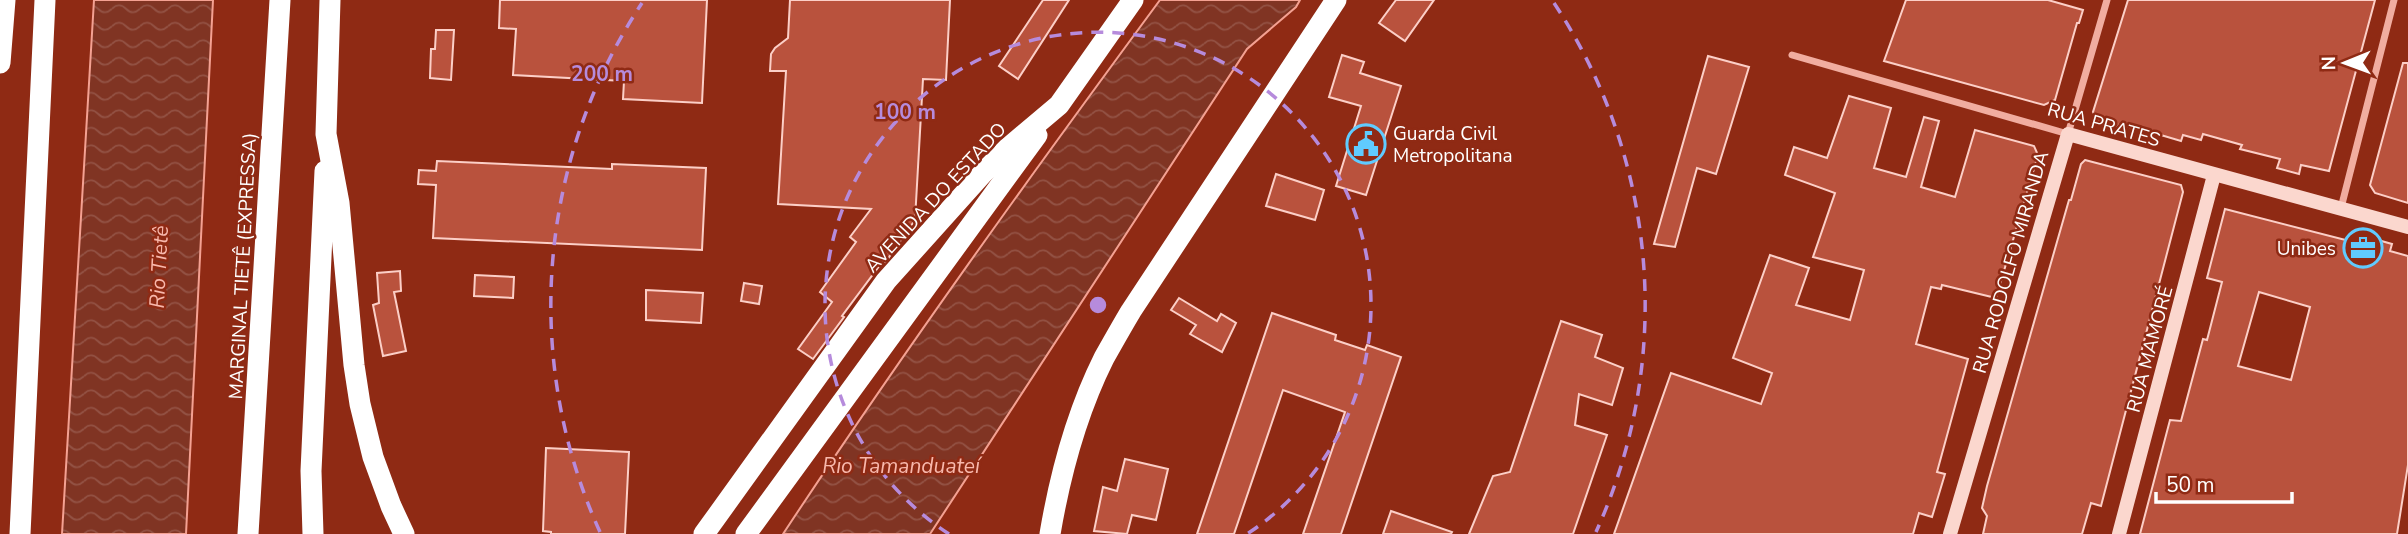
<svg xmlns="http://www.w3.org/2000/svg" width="2408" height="534" font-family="'Nunito Sans',sans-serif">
<defs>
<pattern id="water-waves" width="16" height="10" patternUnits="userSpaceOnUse" patternTransform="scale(1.75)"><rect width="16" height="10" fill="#803423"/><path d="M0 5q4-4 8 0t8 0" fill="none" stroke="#935244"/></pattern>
</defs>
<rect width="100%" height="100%" fill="#8f2a14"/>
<g fill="url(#water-waves)" stroke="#f4a192" stroke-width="2">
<polygon points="94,0 213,0 186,534 62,534"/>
<path d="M 1160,0 L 1300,0 L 1296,7 L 1247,49 L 930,534 L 783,534 C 903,352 1031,175 1160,0 Z"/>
</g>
<g fill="#b9523d" stroke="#fccfc7" stroke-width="2" fill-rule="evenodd">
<polygon points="500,0 707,0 702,103 623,99 624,81 513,75 516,29 499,28"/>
<polygon points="790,0 950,0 946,80 923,79 915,220 887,260 885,262 883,261 842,316 844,317 813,359 798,349 832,302 820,292 856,242 850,237 871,209 778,204 786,71 770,71 771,54 775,48 788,38"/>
<polygon points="1043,0 1069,0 1018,79 999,66"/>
<polygon points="1396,0 1434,0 1405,41 1379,23"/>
<polygon points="1906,0 2048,0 2083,10 2079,23 2077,23 2055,100 2044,105 1884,61"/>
<polygon points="2128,0 2375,0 2329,171 2301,165 2299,174 2277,168 2280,159 2240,149 2242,145 2203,134 2201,140 2183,135 2181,141 2144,130 2119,125 2118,127 2098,121 2093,112"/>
<polygon points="436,30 454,30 451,80 430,78 431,49 435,49"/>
<polygon points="1342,55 1364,62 1360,73 1401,86 1366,195 1336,186 1361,106 1329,97"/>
<polygon points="1708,56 1749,67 1716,174 1697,168 1675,247 1654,244"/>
<polygon points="2403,63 2408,63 2408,203 2375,193 2370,185"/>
<polygon points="1849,96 1891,108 1874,168 1906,177 1924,117 1939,121 1921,187 1955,197 1975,130 2034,146 2038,155 1996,298 1942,285 1941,289 1931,287 1916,344 1968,359 1937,472 1945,474 1932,517 1919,513 1913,534 1614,534 1671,373 1761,404 1772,373 1733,358 1770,255 1809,268 1796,305 1850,320 1864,270 1813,257 1835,193 1785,175 1794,147 1827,158"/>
<polygon points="2085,160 2181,185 2183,192 2101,506 2091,503 2082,534 1983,534 1987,516 1982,508 1987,486 2069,200 2071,200 2081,164"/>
<polygon points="437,161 612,169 612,164 706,168 702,250 433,238 436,185 418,184 419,170 436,171"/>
<polygon points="1276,174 1324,190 1315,220 1266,206"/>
<path d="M 2225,209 L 2369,246 L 2371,238 L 2392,244 L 2390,251 L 2408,256 L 2408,465 L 2397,534 L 2140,534 L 2170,420 L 2181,421 L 2203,339 L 2207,340 L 2222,282 L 2207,278 ZM 2259,292 L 2310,307 L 2291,380 L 2238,366 Z"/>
<polygon points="400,271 401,291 394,292 406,351 383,356 373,305 379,303 377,273"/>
<polygon points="475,275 514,277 513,298 474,296"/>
<polygon points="744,283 762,286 759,304 741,301"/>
<polygon points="646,290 703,293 701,323 646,320"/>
<polygon points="1179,298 1217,321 1221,314 1236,323 1222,352 1190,334 1196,325 1171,310"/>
<polygon points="1272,313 1336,335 1335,340 1365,350 1367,345 1401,357 1341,534 1303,534 1345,412 1283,390 1234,534 1197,534"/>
<polygon points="1561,321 1602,335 1595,357 1623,368 1612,405 1579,394 1575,425 1607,435 1573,534 1469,534 1493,476 1510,472"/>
<polygon points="546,448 629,452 625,534 551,534 551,532 543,531"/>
<polygon points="1125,459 1168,469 1156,520 1132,515 1127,534 1094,531 1103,487 1117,491"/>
<polygon points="1391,511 1452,532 1451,534 1383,534"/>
</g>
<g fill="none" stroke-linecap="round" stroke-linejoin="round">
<g stroke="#f1ada0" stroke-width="7">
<polyline points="1792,55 2068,134 2107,0"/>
<polyline points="2341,208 2394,0"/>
</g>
<g stroke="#fbd7ce" stroke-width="14">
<polyline points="1950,534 2068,134 2408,227"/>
<polyline points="2119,534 2214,175"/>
</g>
<g stroke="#fff" stroke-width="21">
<polyline points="330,0 326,134 339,203 354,365 360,404 373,457 391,506 404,534"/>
<polyline points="0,63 5,0"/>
<polyline points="20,534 45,0"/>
<polyline points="248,534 280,0"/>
<polyline points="313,534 311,471 325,171"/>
<polyline points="704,534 886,281 983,173 1008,148 1059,105 1133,0"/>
<polyline points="746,534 1037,135"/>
<path d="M 1050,534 C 1060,475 1077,412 1104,358 C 1113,342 1122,326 1131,311 L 1336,0"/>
</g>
</g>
<g fill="none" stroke="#b68bdc" stroke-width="3.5" stroke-dasharray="12 9">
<path d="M949 534A273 273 0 1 1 1247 534"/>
<path d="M600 532A547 547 0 0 1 642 3M1554 3A547 547 0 0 1 1596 532"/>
</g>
<defs>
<g id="civic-ring" transform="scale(2.0125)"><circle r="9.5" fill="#8f2a14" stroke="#60cbff" stroke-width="1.5"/><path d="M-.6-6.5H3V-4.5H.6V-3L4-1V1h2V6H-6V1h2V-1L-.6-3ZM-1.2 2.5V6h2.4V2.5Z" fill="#60cbff"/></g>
<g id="office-ring" transform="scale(2.0125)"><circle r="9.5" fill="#8f2a14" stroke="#60cbff" stroke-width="1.5"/><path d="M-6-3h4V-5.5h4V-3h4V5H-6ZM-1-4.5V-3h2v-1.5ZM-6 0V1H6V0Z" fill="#60cbff"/></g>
</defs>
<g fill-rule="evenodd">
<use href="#civic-ring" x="1366" y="144"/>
<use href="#office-ring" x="2363" y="248"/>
</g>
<g text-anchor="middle" stroke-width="5" stroke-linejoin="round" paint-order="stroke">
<g font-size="19" fill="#fff" stroke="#8f2a14">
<text transform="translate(2104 124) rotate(16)" y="7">RUA PRATES</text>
<text transform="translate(935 197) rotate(-47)" y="7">AVENIDA DO ESTADO</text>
<text transform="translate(2010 262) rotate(-74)" y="7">RUA RODOLFO MIRANDA</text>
<text transform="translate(242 266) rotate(-87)" y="7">MARGINAL TIETÊ (EXPRESSA)</text>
<text transform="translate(2149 349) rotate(-75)" y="7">RUA MAMORÉ</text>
</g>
<g font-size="19" fill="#fff" stroke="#8f2a14" text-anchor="start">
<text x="1393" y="140">Guarda Civil<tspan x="1393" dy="22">Metropolitana</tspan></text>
<text x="2336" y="255" text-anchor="end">Unibes</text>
</g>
<g font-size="21" font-style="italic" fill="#f8b8ac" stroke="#8f2a14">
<text transform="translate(159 267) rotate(-87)" y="7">Rio Tietê</text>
<text x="901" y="473">Rio Tamanduateí</text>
</g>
</g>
<circle cx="1098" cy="305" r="10" fill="#b68bdc" stroke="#8f2a14" stroke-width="3.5"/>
<g font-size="21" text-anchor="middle" font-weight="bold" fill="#b68bdc" stroke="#8f2a14" stroke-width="5" stroke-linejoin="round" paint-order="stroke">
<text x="602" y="81">200 m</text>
<text x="905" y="119">100 m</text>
</g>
<g transform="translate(2345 63) rotate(269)" stroke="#8f2a14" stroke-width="5" paint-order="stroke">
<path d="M0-5L12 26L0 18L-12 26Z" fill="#ffffff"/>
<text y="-10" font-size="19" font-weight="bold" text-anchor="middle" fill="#ffffff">N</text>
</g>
<path d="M2156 492v10h136v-10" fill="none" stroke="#ffffff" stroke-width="3.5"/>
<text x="2166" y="492" font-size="21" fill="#ffffff" stroke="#8f2a14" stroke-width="5" paint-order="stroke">50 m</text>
</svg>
